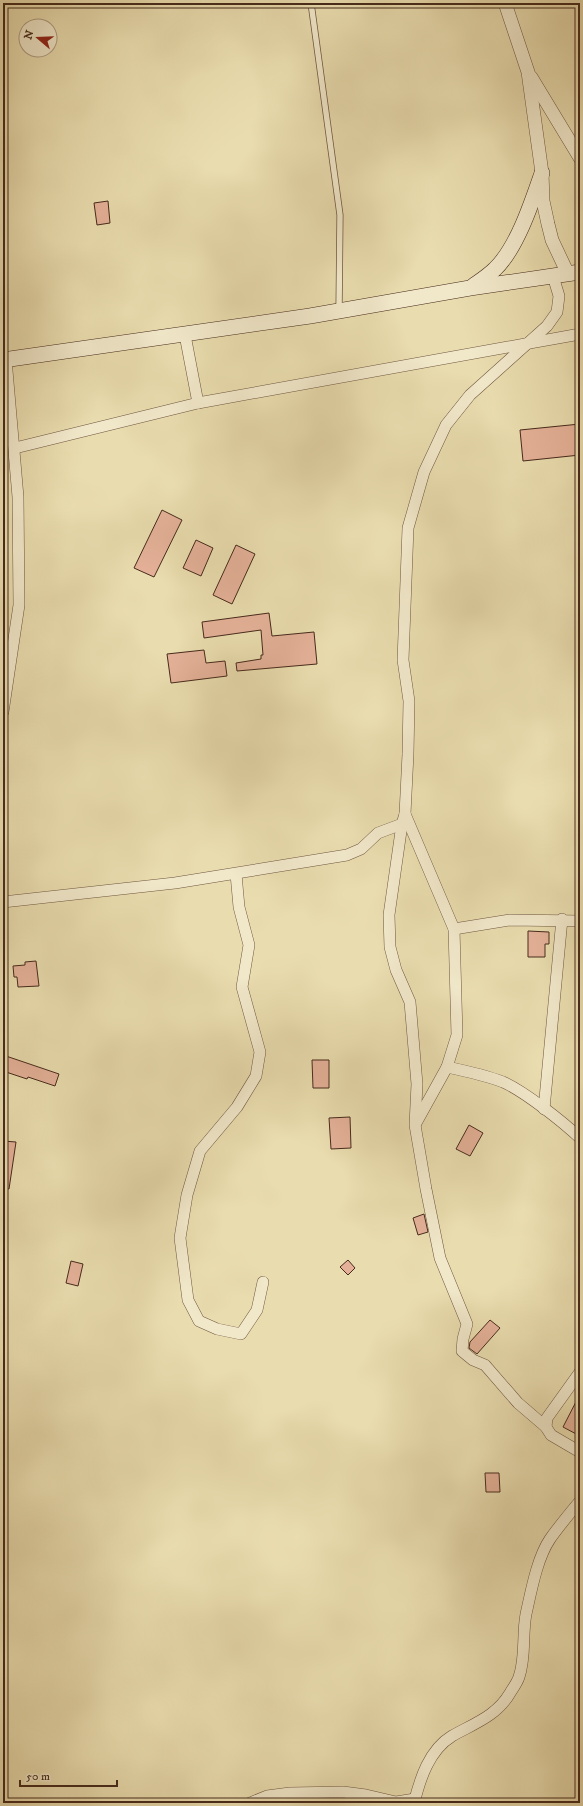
<svg xmlns="http://www.w3.org/2000/svg" width="583" height="1806" font-family="'IM FELL DW Pica',serif">
<rect width="100%" height="100%" fill="#e9dcae"/>
<filter id="stains"><feTurbulence type="fractalNoise" baseFrequency=".005" numOctaves="4"/><feColorMatrix values="0 0 0 0 .2 0 0 0 0 .09 0 0 0 0 .02 0 0 0 .5 -.17"/></filter>
<radialGradient id="worn" r=".72"><stop offset=".6" stop-color="#630" stop-opacity="0"/><stop offset="1" stop-color="#630" stop-opacity=".3"/></radialGradient>
<g fill="#e4b198" stroke="#462a1b">
<polygon points="108,201 110,223 97,225 94,203"/>
<polygon points="580,424 580,455 523,461 520,430"/>
<polygon points="162,510 182,520 154,577 134,568"/>
<polygon points="196,540 213,548 201,576 183,568"/>
<polygon points="236,545 255,554 232,604 213,595"/>
<polygon points="269,613 272,636 314,632 317,664 237,671 236,663 261,659 261,655 263,655 261,630 204,638 202,622"/>
<polygon points="204,650 206,663 225,661 227,676 171,683 167,654"/>
<polygon points="528,931 549,932 549,944 545,944 545,957 528,957"/>
<polygon points="36,961 39,986 18,987 17,977 14,977 13,966 25,965 25,962"/>
<polygon points="3,1055 59,1074 55,1086 28,1077 27,1079 3,1071"/>
<polygon points="312,1060 329,1060 329,1088 313,1088"/>
<polygon points="350,1117 351,1148 331,1149 329,1118"/>
<polygon points="469,1125 483,1133 470,1156 456,1149"/>
<polygon points="3,1141 16,1142 9,1189 3,1188"/>
<polygon points="424,1214 428,1232 418,1235 413,1218"/>
<polygon points="348,1260 355,1268 348,1275 340,1267"/>
<polygon points="71,1261 83,1264 78,1286 66,1283"/>
<polygon points="490,1320 500,1328 477,1354 469,1348 470,1342"/>
<polygon points="580,1394 580,1436 563,1427"/>
<polygon points="485,1473 499,1473 500,1492 486,1492"/>
</g>
<g fill="none" stroke-linecap="round" stroke-linejoin="round">
<g stroke="#6f5640" stroke-width="7">
<polyline id="service" points="311,3 340,215 339,311"/>
</g>
<g stroke="#6f5640" stroke-width="12">
<g id="minor">
<polyline points="185,335 198,403"/>
<polyline points="15,448 198,403 580,334"/>
<polyline points="3,712 19,605 18,497 6,359"/>
<polyline points="405,814 454,929 457,1035 447,1067 416,1123"/>
<polyline points="236,874 239,907 249,945 242,987 260,1052 256,1076 237,1107 200,1151 187,1195 180,1238 188,1300 199,1321 217,1329 241,1334 257,1310 263,1282"/>
<polyline points="3,902 175,883 347,855 361,849 378,833 402,824"/>
<polyline points="454,929 510,920 580,921"/>
<path d="M 447,1067 C 466,1071 485,1075 503,1082 C 524,1091 563,1122 580,1138"/>
<polyline points="544,1109 562,919"/>
<polyline points="580,1372 547,1418 546,1427 551,1435 580,1452"/>
<polyline points="546,1427 518,1403 485,1365 473,1360 462,1351 463,1339 467,1324 440,1258 426,1189 415,1125 417,1084 410,1002 396,970 390,947 389,915 402,824 405,814 408,754 409,701 403,660 408,528 424,472 446,425 470,395 547,326 557,312 559,296 553,276"/>
<polyline points="250,1803 267,1796 290,1793 343,1792 366,1795 396,1802 415,1799"/>
<path d="M 414,1803 C 420,1779 429,1750 452,1736 C 473,1724 497,1716 510,1693 C 513,1688 517,1683 519,1677 C 526,1657 522,1635 526,1614 C 531,1592 537,1558 550,1539 C 559,1526 570,1513 580,1501"/>
</g>
</g>
<g stroke="#6f5640" stroke-width="14">
<g id="tertiary">
<polyline points="505,3 528,72 542,173 543,201 548,224 552,240 568,274"/>
<polyline points="531,77 580,158"/>
</g>
</g>
<g stroke="#462a1b" stroke-width="16">
<g id="secondary">
<path d="M 473,286 C 480,281 488,276 495,269 C 517,248 532,202 542,173"/>
<polyline points="3,360 310,316 470,288 580,272"/>
</g>
</g>
<use href="#service" stroke="#f1e8ca" stroke-width="5.5"/>
<use href="#minor" stroke="#f1e8ca" stroke-width="11"/>
<use href="#tertiary" stroke="#f1e8ca" stroke-width="13"/>
<use href="#secondary" stroke="#f1e8ca" stroke-width="15"/>
</g>
<rect width="583" height="1806" fill="none" stroke="#e9dcae" stroke-width="16"/>
<rect x="4" y="4" width="575" height="1798" fill="none" stroke="#462a1b" stroke-width="2"/>
<rect x="8" y="8" width="567" height="1790" fill="none" stroke="#462a1b"/>
<g transform="translate(38 38) rotate(289)"><circle r="19" fill="#f1e8ca" stroke="#ad9c84"/>
<path d="M0-3L7 15L0 10L-7 15Z" fill="#8f2418"/>
<text y="-6" font-size="11" font-weight="bold" text-anchor="middle" fill="#462a1b">N</text>
</g>
<path d="M20 1780v6h97v-6" fill="none" stroke="#462a1b" stroke-width="2"/>
<text x="26" y="1780" font-size="12" fill="#462a1b" stroke="#f1e8ca" stroke-width="3" paint-order="stroke">50 m</text>
<rect width="100%" height="100%" filter="url(#stains)"/>
<rect width="100%" height="100%" fill="url(#worn)"/>
</svg>
